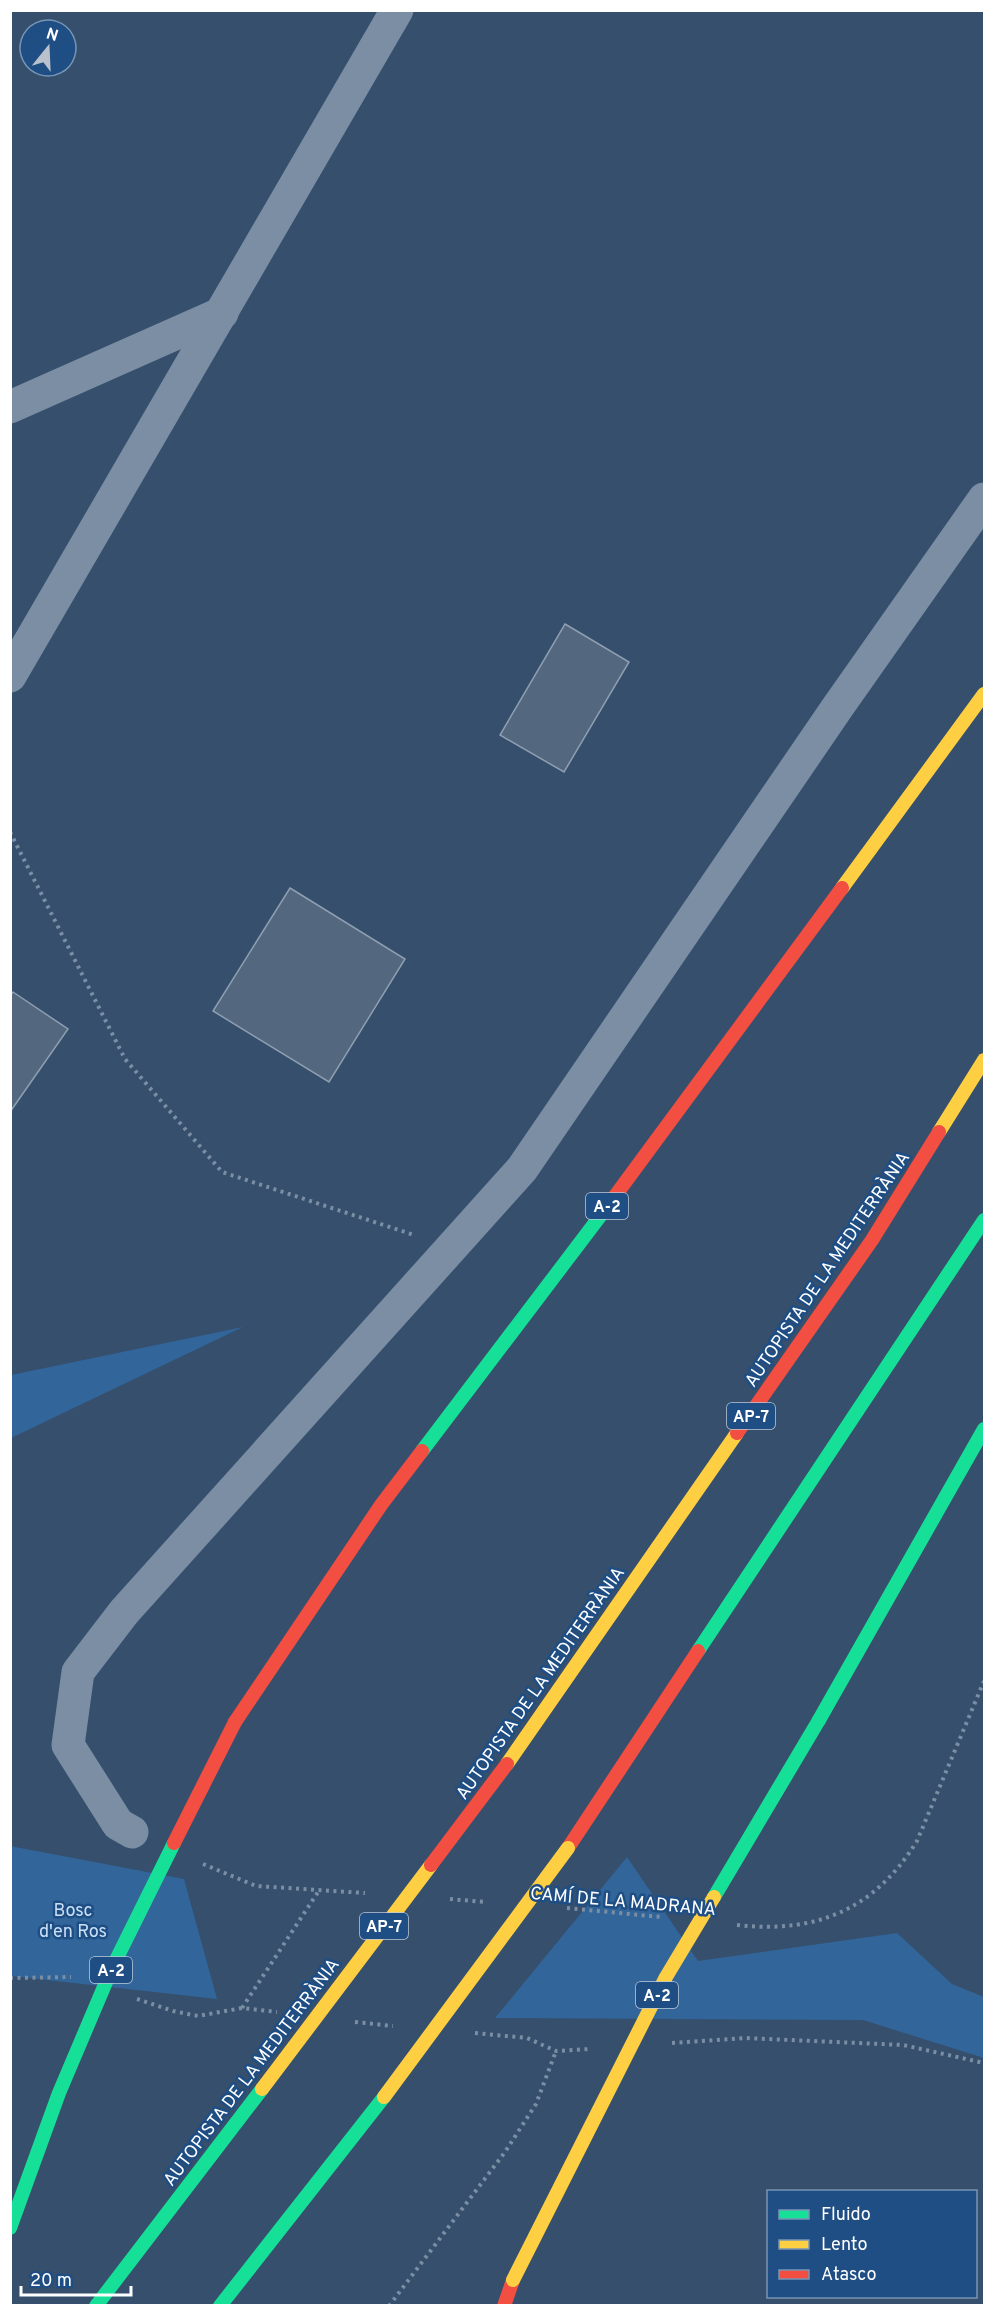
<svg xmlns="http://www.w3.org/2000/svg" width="995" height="2316" font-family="Overpass,sans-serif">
<rect width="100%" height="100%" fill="#354f6d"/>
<g fill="#32659a">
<polygon points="243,1327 11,1438 11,1375"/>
<polygon points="10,1846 184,1879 217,1999 11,1976"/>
<polygon points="627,1857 698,1961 897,1933 952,1984 984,1997 984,2058 863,2020 495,2018"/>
</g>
<g fill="#53687f" stroke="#8f9fb1" stroke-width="1.5">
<polygon points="565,624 629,662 564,772 500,735"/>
<polygon points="290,888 405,959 329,1082 213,1011"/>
<polygon points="13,992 68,1029 10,1112 10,996"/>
</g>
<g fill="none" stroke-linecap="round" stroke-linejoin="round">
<g stroke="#7b8ea3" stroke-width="4" stroke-dasharray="3 4.5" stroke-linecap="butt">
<polyline points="10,832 125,1059 222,1172 414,1235"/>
<polyline points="203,1864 256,1886 365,1893"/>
<polyline points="450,1899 485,1902"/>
<polyline points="567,1908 661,1917"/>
<path d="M 737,1925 C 817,1934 875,1909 917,1841 L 984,1681"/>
<polyline points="10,1978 71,1977"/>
<polyline points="137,1999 173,2011 198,2016 242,2008 277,2012"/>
<polyline points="242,2008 320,1889"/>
<polyline points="355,2022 393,2026"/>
<polyline points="475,2033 527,2038 556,2051 590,2049"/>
<polyline points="672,2043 745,2038 903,2045 984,2063"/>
<polyline points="389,2306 505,2152 536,2104 556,2051"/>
</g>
<g stroke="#7b8ea3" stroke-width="33">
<polyline points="10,407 222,313"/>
<polyline points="10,676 397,10"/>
<polyline points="132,1832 118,1824 68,1745 78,1672 124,1612 522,1169 837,708 984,499"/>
</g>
<g stroke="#16e098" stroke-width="14">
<polyline points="422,1451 604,1211"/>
<polyline points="698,1651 984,1220"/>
<polyline points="819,1720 984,1429"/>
<polyline points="96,2306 262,2089"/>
<polyline points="220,2306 384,2097"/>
</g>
<g stroke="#ffcf43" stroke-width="14">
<polyline points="842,888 984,694"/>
<polyline points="939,1132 984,1060"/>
<polyline points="507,1764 737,1433"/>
</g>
<g stroke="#f24e42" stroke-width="14">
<polyline points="604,1211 842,888"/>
<polyline points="737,1433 872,1240 939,1132"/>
<polyline points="235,1722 381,1505 422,1451"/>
<polyline points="568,1848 698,1651"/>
<polyline points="504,2306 513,2280"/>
</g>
<g stroke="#16e098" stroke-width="14">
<polyline points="714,1897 819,1720"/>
<polyline points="10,2228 59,2093 112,1968 174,1843"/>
</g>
<g stroke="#ffcf43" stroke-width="14">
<polyline points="262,2089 431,1865"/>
<polyline points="384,2097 568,1848"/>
<polyline points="513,2280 666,1977 714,1897"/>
</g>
<g stroke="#f24e42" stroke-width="14">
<polyline points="174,1843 235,1722"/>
<polyline points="431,1865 507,1764"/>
</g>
</g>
<g text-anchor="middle" stroke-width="5" stroke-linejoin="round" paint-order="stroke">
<g fill="#1e4e84" stroke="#bccada" stroke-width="1.5">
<rect x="586" y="1193" width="42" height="26" rx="4.5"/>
<rect x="727" y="1403" width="48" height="26" rx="4.5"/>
<rect x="360" y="1913" width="48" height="26" rx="4.5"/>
<rect x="90" y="1957" width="42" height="26" rx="4.5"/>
<rect x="636" y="1982" width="42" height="26" rx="4.5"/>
</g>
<g font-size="16" font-weight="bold" fill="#fff">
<text x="607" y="1212">A-2</text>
<text x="751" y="1422">AP-7</text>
<text x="384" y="1932">AP-7</text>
<text x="111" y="1976">A-2</text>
<text x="657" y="2001">A-2</text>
</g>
<g font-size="18" fill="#fff" stroke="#1e4e84">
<text transform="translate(827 1269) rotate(-56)" y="6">AUTOPISTA DE LA MEDITERRÀNIA</text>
<text transform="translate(540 1683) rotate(-55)" y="6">AUTOPISTA DE LA MEDITERRÀNIA</text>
<text transform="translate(623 1901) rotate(5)" y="6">CAMÍ DE LA MADRANA</text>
<text transform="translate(251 2072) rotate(-53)" y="6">AUTOPISTA DE LA MEDITERRÀNIA</text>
</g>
<g font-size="18" fill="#cae0f7" stroke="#1e4e84">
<text x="73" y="1916">Bosc<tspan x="73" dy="21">d'en Ros</tspan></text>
</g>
</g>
<rect width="995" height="2316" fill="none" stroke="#ffffff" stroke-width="24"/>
<rect x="767" y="2190" width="210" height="108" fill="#1e4e84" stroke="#7895b5" stroke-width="1.5"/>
<rect x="779" y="2210" width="30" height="9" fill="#16e098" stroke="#7895b5" stroke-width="1.5"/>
<text x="821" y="2220" font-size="18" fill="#ffffff">Fluido</text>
<rect x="779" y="2240" width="30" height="9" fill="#ffcf43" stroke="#7895b5" stroke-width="1.5"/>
<text x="821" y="2250" font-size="18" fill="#ffffff">Lento</text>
<rect x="779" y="2270" width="30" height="9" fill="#f24e42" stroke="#7895b5" stroke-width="1.5"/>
<text x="821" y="2280" font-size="18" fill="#ffffff">Atasco</text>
<g transform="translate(48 48) rotate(18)"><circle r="28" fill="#1e4e84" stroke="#7895b5" stroke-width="1.5"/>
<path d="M0-4.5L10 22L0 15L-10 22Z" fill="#b8c1cc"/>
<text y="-9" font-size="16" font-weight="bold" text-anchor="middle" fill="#ffffff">N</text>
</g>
<path d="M21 2286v9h110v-9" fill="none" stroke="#ffffff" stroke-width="3"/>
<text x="30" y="2286" font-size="18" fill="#ffffff" stroke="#1e4e84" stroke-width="4.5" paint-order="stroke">20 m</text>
</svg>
